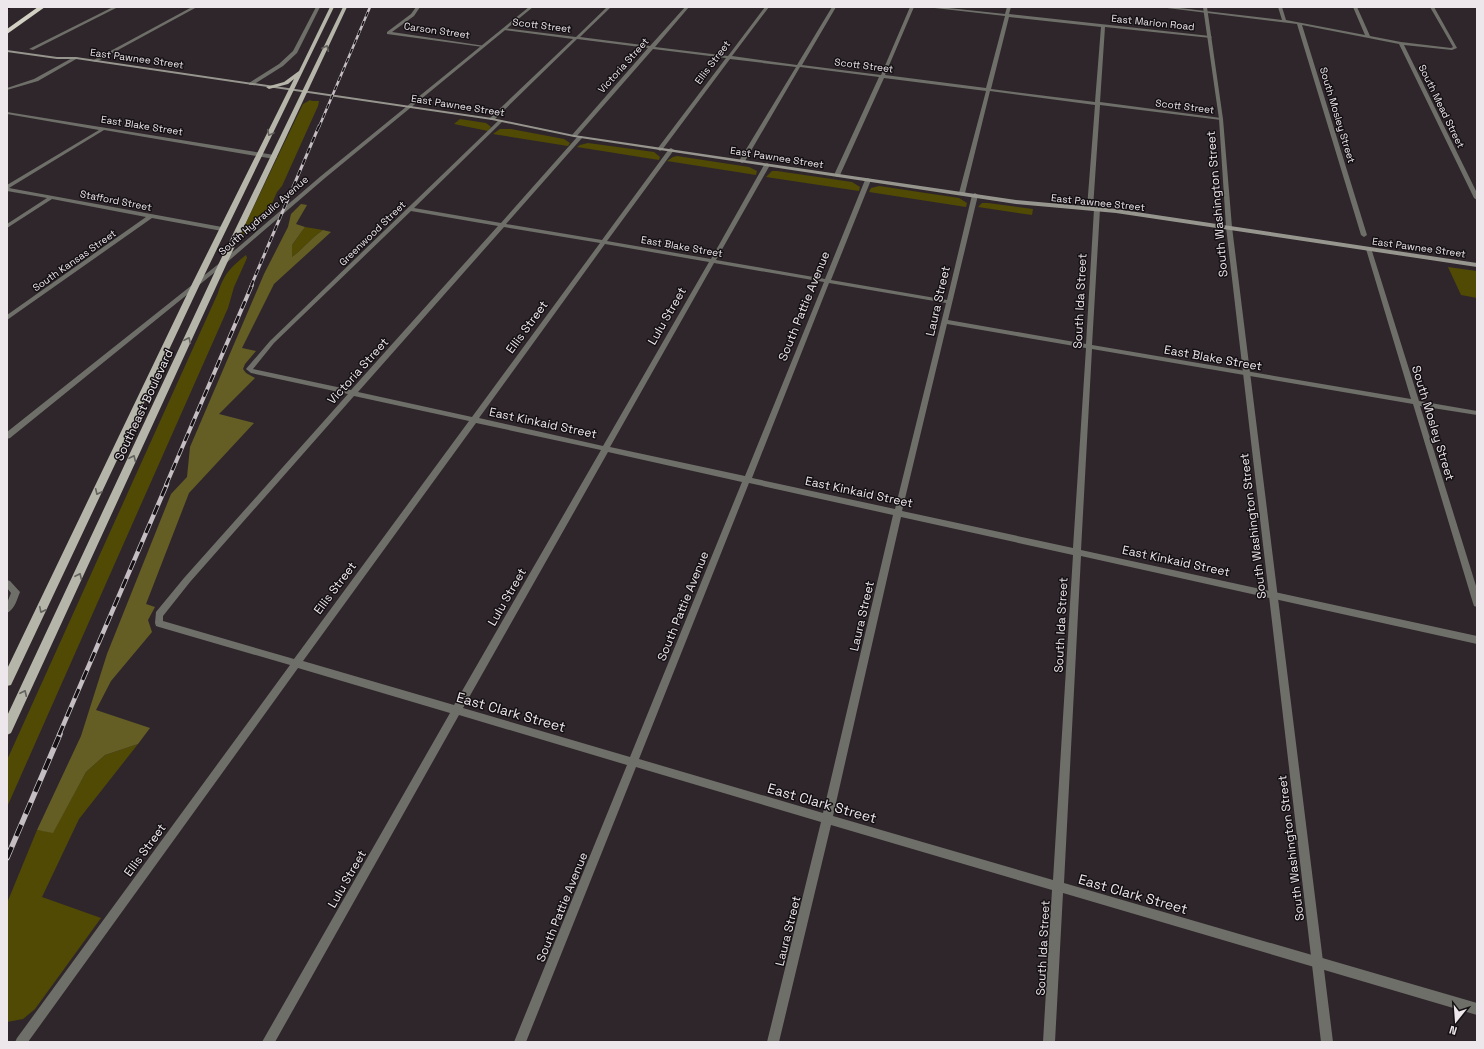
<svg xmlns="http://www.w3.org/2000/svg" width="1484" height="1049" font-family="'Space Grotesk',sans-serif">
<rect width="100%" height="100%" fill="#2f262c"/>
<g fill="#504a05">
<polygon points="310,100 312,101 319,101 318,106 282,186 277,192 269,210 273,211 242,236 240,235 303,104"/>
<polygon points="460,119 486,123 491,127 488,131 454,124"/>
<polygon points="500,129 511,129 564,139 570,143 568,146 493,134"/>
<polygon points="588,143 654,152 660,157 659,160 577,147 580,145"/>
<polygon points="677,156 749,167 757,171 756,175 667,161 673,157"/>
<polygon points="772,171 777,171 852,182 860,187 859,191 766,177"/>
<polygon points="879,186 959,198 967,203 966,207 869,192 871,188"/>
<polygon points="982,203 988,203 1033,209 1032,215 978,207"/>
<path d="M 305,227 L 323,230 C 311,238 303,249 292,257 L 292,245 Z"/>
<path d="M 246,255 L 247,258 L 234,287 L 228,308 L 7,807 L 7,760 L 218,293 C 224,274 230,268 246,255 Z"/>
<polygon points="1448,267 1477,271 1477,298 1461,295"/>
<polygon points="138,744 79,819 42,897 101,918 35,1009 23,1019 7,1022 7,903 37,830 53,832 86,772 105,755"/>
</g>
<path fill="#645e25" d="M 301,204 L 307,205 L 296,224 L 305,227 L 292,245 L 292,257 C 303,249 311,238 323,230 L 331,232 L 274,284 L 242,348 L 256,351 L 245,364 L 243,369 L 246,373 L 255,378 L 219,414 L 254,423 L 189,493 L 146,604 L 155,607 L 148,620 L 152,632 L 111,681 L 96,710 L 150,728 L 138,744 L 105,755 L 86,772 L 53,833 L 37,830 L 81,736 L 107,654 L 171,494 L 187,477 L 190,447 L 264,274 L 288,227 L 291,214 Z"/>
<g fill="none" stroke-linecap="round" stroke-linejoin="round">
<polygon fill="#21001b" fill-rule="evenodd" points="7,7 12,7 7,10"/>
<g fill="#6f6f69" fill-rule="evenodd">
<polygon points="113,7 118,7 33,50 29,49"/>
<polygon points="192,7 197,7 96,62 92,61"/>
<polygon points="316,7 320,7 297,53 283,66 253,85 249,85 249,83 279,64 293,51"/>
<polygon points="416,7 420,7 414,16 392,32 485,46 483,47 387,34 387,32 411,14"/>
<path d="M 607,7 L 611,7 L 580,37 L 650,46 L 685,7 L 689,7 L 655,47 L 728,56 L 765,7 L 769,7 L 732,56 L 797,65 L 832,7 L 836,7 L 802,65 L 881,75 L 910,7 L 914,7 L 885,75 L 986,88 L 1005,16 L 926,7 L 939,7 L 1005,14 L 1007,7 L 1011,7 L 1009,14 L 1210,36 L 1212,37 L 1211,38 L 1105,27 L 1100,102 L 1221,118 L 1223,119 L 1221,120 L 1100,105 L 1093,208 L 1090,210 L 1087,208 L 1095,105 L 990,91 L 965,193 L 962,195 L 959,193 L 986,91 L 884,78 L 840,175 L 837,177 L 834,175 L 879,77 L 800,67 L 745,161 L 742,163 L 739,161 L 796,67 L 730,59 L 662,150 L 660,151 L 657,149 L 658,148 L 726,58 L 653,49 L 576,137 L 574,137 L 572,136 L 572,135 L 648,48 L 577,39 L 494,120 L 490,120 L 490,118 L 573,39 L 504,30 L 503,28 L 576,37 ZM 1009,17 L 1101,27 L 1095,102 L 991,89 Z"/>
<polygon points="1159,7 1171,7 1282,20 1278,7 1282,7 1286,20 1365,35 1353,7 1357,7 1370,36 1401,42 1451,48 1453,47 1430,7 1434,7 1457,48 1452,50 1404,45 1477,193 1477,200 1474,198 1399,44 1302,25 1367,235 1364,237 1361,235 1297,24"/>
<polygon points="74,57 78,58 38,81 7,90 7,88 34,79"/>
<polygon points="7,112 274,155 277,157 274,159 104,130 9,188 222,227 225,229 222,231 152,218 7,320 7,315 146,217 52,199 7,228 7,224 47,198 7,191 7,185 99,130 7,114"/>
<path d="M 499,120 L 503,121 L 414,208 L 501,223 L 578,136 L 582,136 L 582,138 L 506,224 L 602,240 L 669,149 L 671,148 L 674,150 L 607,241 L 711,259 L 764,165 L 767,163 L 770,165 L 716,260 L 825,279 L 865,180 L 868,178 L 871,180 L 831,280 L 947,300 L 972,195 L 975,193 L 978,195 L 948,320 L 1086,344 L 1094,209 L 1097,207 L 1100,209 L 1092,345 L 1411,399 L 1366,249 L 1371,248 L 1419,401 L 1477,411 L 1477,415 L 1420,406 L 1477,589 L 1477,607 L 1474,606 L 1473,603 L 1413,404 L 1092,349 L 1081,550 L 1477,636 L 1477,644 L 1081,556 L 1064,883 L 1477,1003 L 1477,1015 L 1063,893 L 1055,1042 L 1043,1042 L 1052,890 L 831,825 L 779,1042 L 767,1042 L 821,822 L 636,767 L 526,1042 L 514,1042 L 627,765 L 459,715 L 275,1042 L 262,1042 L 450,713 L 298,668 L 28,1042 L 15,1042 L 17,1038 L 290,665 L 159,627 L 156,626 L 155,623 L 156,612 L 184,578 L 348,394 L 251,373 L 246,369 L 270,341 ZM 411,211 L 498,226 L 351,390 L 253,369 L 274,343 ZM 504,227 L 600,243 L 472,417 L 358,392 ZM 605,244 L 709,262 L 603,446 L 479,418 ZM 714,263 L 824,282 L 745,476 L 610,447 ZM 829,283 L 946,303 L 895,509 L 752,478 ZM 947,324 L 1086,348 L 1073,548 L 902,511 ZM 354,396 L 469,421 L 294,659 L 163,621 L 163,616 L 190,582 ZM 476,423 L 601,450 L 454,705 L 303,661 ZM 608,452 L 742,482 L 630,757 L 463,708 ZM 749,483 L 893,515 L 823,813 L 639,759 ZM 901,517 L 1073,555 L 1053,880 L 833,816 Z"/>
<path d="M 7,580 L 10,581 L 20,592 C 17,599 15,609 7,613 L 7,603 L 11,593 L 7,588 Z"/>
</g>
<g fill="#6f6f69" fill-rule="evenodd">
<polygon points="529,7 533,7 325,178 225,264 10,438 7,439 7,432 221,262 321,176"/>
<polygon points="1203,7 1207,7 1223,119 1232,227 1333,1042 1321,1042 1226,227 1219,119"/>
</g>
<polygon fill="#97968e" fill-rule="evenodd" points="7,50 57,57 76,57 492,118 574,135 1016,200 1116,209 1477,263 1477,267 1116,213 1016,204 574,137 492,120 76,59 57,59 7,52"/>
<g fill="#b5b5a9" fill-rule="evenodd">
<polygon points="330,7 334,7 200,284 11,685 7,686 7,669 192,284 294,79 288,84 269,89 266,87 284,82 299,71"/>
<polygon points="343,7 347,7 227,263 11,733 7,735 7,716 219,263"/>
</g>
<polygon fill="#d1d0c3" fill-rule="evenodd" points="38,7 45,7 7,34 7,29"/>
<g stroke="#c4bdc2" stroke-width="2.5">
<polyline id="rail-far4" points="319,127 370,7"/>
</g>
<g stroke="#c4bdc2" stroke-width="3">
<polyline id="rail-far3" points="251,286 319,126"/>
</g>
<g stroke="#c4bdc2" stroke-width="4">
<polyline id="rail-far2" points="166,485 252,285"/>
</g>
<g stroke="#c4bdc2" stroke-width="4.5">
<polyline id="rail-far1" points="59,735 167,484"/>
</g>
<g stroke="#c4bdc2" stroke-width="5.5">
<polyline id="rail" points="7,858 60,734"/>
</g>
<use href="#rail-far4" stroke="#141013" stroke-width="1.5" stroke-dasharray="5" stroke-linecap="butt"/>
<use href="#rail-far3" stroke="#141013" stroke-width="2" stroke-dasharray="6" stroke-linecap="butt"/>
<use href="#rail-far2" stroke="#141013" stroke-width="2.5" stroke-dasharray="8" stroke-linecap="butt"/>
<use href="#rail-far1" stroke="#141013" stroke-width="3" stroke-dasharray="10" stroke-linecap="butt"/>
<use href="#rail" stroke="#141013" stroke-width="4" stroke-dasharray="12" stroke-linecap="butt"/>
</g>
<defs><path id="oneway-chevron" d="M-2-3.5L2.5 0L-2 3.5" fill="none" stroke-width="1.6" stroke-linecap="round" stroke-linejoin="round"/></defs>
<g stroke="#64625e">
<use href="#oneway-chevron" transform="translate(326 48) rotate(-65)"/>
<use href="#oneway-chevron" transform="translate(270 133) rotate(118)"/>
<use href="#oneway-chevron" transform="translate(188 340) rotate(-65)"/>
<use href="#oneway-chevron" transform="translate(133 458) rotate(-65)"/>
<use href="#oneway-chevron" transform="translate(98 492) rotate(115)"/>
<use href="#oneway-chevron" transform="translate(79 576) rotate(-65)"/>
<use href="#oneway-chevron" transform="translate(42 610) rotate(116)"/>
<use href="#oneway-chevron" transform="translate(24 693) rotate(-65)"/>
</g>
<g text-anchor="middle" stroke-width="3" stroke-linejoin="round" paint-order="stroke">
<g font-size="10" fill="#ede7eb" stroke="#141013">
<text transform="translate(1153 22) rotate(6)" y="4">East Marion Road</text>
<text transform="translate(542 25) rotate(7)" y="4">Scott Street</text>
<text transform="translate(437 30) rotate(8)" y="4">Carson Street</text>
<text transform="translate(137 58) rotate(8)" y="4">East Pawnee Street</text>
<text transform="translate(712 62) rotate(-53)" y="4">Ellis Street</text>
<text transform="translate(623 65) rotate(-48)" y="4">Victoria Street</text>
<text transform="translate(864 65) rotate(7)" y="4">Scott Street</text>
<text transform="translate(458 105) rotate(9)" y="4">East Pawnee Street</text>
<text transform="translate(1185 106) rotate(7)" y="4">Scott Street</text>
<text transform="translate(1442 106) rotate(64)" y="4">South Mead Street</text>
<text transform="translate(1338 115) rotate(73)" y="4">South Mosley Street</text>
<text transform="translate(142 125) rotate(9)" y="4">East Blake Street</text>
<text transform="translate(777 157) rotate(9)" y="4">East Pawnee Street</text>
<text transform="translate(116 200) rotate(11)" y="4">Stafford Street</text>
<text transform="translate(1098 202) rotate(6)" y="4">East Pawnee Street</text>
<text transform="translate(263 215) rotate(-41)" y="4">South Hydraulic Avenue</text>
<text transform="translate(372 233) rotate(-44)" y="4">Greenwood Street</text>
<text transform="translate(682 246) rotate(10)" y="4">East Blake Street</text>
<text transform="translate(1419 247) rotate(8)" y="4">East Pawnee Street</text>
<text transform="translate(74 260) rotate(-35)" y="4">South Kansas Street</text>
</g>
<g font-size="12" fill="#ede7eb" stroke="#141013">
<text transform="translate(1217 204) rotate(-95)" y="4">South Washington Street</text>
<text transform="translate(938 301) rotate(-77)" y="4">Laura Street</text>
<text transform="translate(1080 301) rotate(-87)" y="4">South Ida Street</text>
<text transform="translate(804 306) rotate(-68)" y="4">South Pattie Avenue</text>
<text transform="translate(667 316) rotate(-60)" y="4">Lulu Street</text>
<text transform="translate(527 327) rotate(-54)" y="4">Ellis Street</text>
<text transform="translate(1213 358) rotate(10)" y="4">East Blake Street</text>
<text transform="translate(358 371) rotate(-48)" y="4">Victoria Street</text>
<text transform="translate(144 405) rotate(-65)" y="4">Southeast Boulevard</text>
<text transform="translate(543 423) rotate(12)" y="4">East Kinkaid Street</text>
<text transform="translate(1433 423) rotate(73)" y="4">South Mosley Street</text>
<text transform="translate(859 492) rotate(12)" y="4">East Kinkaid Street</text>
<text transform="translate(1253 526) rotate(-97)" y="4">South Washington Street</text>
<text transform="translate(1176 561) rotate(12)" y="4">East Kinkaid Street</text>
<text transform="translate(335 588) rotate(-53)" y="4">Ellis Street</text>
<text transform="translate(507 597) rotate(-60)" y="4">Lulu Street</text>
<text transform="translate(683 606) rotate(-68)" y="4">South Pattie Avenue</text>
<text transform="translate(862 616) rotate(-77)" y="4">Laura Street</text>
<text transform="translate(1061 625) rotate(-87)" y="4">South Ida Street</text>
<text transform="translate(1291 848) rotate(-97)" y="4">South Washington Street</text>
<text transform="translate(145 850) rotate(-54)" y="4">Ellis Street</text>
<text transform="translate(347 879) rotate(-60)" y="4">Lulu Street</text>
<text transform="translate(562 907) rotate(-68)" y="4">South Pattie Avenue</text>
<text transform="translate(788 931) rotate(-76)" y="4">Laura Street</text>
<text transform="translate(1043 948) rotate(-87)" y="4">South Ida Street</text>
</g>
<g font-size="14" fill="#ede7eb" stroke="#141013">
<text transform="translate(511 712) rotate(16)" y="5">East Clark Street</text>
<text transform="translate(822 803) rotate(16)" y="5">East Clark Street</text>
<text transform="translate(1133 894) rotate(16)" y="5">East Clark Street</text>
</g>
</g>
<rect width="1484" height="1049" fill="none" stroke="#ede7eb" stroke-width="16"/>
<g transform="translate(1456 1021) rotate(197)" stroke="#141013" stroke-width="3" paint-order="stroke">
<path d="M0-3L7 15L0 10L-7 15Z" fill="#ede7eb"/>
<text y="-6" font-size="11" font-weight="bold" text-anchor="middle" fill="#ede7eb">N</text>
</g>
</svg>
